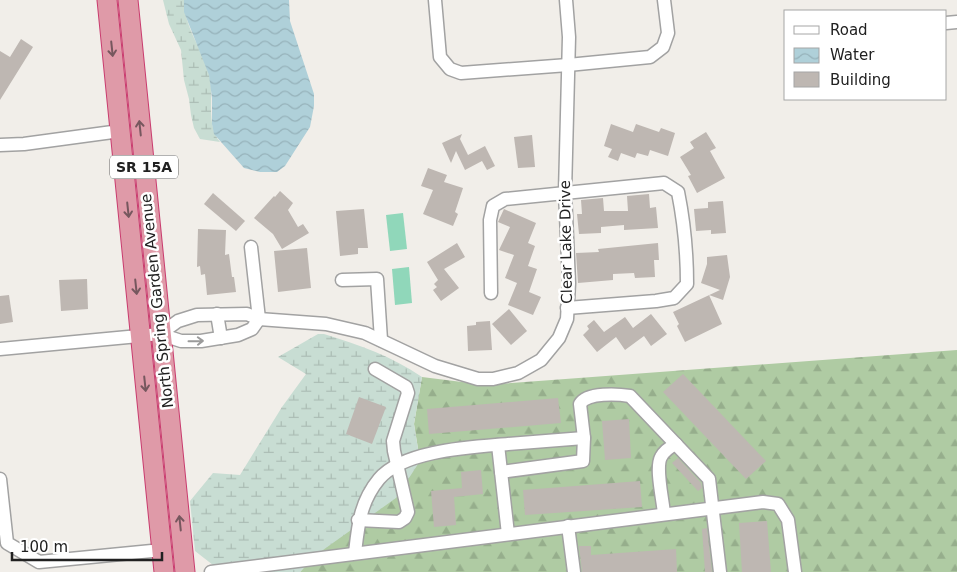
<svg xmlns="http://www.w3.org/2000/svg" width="957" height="572" font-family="'DejaVu Sans',sans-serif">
<defs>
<pattern id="forest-firs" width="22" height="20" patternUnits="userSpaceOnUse" patternTransform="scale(1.25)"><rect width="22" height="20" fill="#afcba3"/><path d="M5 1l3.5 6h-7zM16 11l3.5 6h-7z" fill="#96ae8c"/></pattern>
<pattern id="wetland-marsh" width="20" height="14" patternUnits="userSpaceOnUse" patternTransform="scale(1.25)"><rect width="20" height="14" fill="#c8ddd3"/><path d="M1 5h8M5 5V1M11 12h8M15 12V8" fill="none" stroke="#acbdb5"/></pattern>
<pattern id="water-waves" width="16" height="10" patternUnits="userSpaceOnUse" patternTransform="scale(1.25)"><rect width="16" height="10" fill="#afd0d9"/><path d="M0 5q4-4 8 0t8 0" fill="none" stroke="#96b2ba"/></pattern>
</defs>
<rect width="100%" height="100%" fill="#f1eee9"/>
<polygon fill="url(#forest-firs)" points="957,350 957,572 300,572 315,555 420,461 414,424 422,377 486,385"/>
<g fill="url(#wetland-marsh)">
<path d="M 163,0 L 184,0 C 184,27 202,48 209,74 C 215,96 205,124 220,142 L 200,139 L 194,128 L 191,115 L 189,99 L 184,80 L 181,50 L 169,24 Z"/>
<path d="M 318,334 L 324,334 C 360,345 391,356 422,377 L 414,424 L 420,461 L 396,498 L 316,555 L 300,572 L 222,572 L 195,551 L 190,501 L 213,473 L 240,475 L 282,407 L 306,374 L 278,357 Z"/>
</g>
<g fill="#90d7ba">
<polygon points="403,213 407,249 390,251 386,215"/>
<polygon points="409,267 412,303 395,305 392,269"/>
</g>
<polygon fill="url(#water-waves)" points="184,0 289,0 290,21 314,94 314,106 310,127 285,166 277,172 260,172 244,168 214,134 212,124 212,98 209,75 184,12"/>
<g fill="#beb7b2">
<polygon points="21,39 33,47 0,100 0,51 10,57"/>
<polygon points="611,124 633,132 636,124 659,132 661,128 675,133 668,156 650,150 648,156 637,153 635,158 621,153 618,161 608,157 612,149 604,146"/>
<polygon points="706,132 716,148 710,151 725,178 697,193 688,176 691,175 680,157 694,148 690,142"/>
<polygon points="462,134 460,139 468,155 485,146 495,166 487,170 482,161 465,170 456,151 451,163 442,143"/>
<polygon points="532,135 535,167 518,168 514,137"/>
<polygon points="428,168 447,175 444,182 463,188 455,212 458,214 453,226 423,214 433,190 421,186"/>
<polygon points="280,191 293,203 288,210 298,227 303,224 309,233 282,249 273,234 254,218 274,196 275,197"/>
<polygon points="213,193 245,221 236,231 204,204"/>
<polygon points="649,194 650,208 656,207 658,228 624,230 624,225 601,227 601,233 579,234 577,214 582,214 581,200 603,198 604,211 628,211 627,196"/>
<polygon points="723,201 726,233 711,234 711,230 696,231 694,209 708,208 708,202"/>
<polygon points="364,209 368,248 358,248 358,254 340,256 336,211"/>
<polygon points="504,209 536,223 528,243 535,246 528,266 537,269 529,292 541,297 533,315 508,305 517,283 505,278 514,255 499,250 510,227 498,222"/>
<polygon points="198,229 226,230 225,255 229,254 232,277 234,277 236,292 207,295 205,274 201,275 200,266 197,267"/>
<polygon points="457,243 465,257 444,269 459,288 441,301 433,290 437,287 434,284 438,280 427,262"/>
<polygon points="658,243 659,260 654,260 655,277 635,278 634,273 613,274 613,280 578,283 576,253 599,252 598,249"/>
<polygon points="307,248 311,288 278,292 274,251"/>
<polygon points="727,255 730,277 723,300 709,295 722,324 685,342 677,326 679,324 673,312 720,290 701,283 707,264 707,257"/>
<polygon points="87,279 88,309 61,311 59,280"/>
<polygon points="9,295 13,322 0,324 0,296"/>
<polygon points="509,309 527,331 511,345 492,324"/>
<polygon points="651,314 667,334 651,346 644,336 625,350 616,337 597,352 583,335 589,329 587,326 594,320 604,332 625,317 633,328"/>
<polygon points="490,321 492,350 468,351 467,326 476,325 476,322"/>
<polygon points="683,374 766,461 746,479 663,392"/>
<polygon points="359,397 386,407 372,444 346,434"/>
<polygon points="558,398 561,423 429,434 427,409"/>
<polygon points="629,419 631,458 605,460 602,421"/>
<polygon points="678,458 701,483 702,488 698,491 672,463"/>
<polygon points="481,470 483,494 454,497 456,525 434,527 431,491 462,488 461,472"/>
<polygon points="640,481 642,507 525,515 523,490"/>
<polygon points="767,521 771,572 742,572 739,523"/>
<polygon points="707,528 712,572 705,572 702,529"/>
<polygon points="579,546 591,546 591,555 676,549 677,572 582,572"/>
</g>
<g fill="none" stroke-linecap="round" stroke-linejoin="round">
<g stroke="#a2a2a2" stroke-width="15">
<g id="minor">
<polyline points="435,0 440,57 450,69 461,73 568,65 650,57 663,47 668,33 664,0"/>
<polyline points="946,23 957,22"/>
<polyline points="0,145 24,144 120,131"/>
<polyline points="251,247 259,319"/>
<polyline points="342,280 377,279 381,340"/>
<path d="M 491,293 L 490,220 L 493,206 L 505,199 L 664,183 L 678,192 C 684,222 687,253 687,284 L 674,298 L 656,301 L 567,308"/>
<polyline points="217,314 221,338"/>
<polyline points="160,334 178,321 197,315 247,314 259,319 326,324 365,333 435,366 478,379 493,379 518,373 541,360 559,338 567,319 569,283 565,192 569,37 566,0"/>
<polyline points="0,349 160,334 181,341 201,341 238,335 252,329 259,319"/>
<polyline points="498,445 508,534"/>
<path d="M 501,472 L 583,461 L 584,438 L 580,404 C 587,392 618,394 630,396 L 709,479 L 720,572"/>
<polyline points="0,479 7,543 39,562 162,550"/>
<path d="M 664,514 C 663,500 655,468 661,457 C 664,451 670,447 676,444"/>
<polyline points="358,520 399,522 405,518 408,512 394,451 393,441 408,393 406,387 375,369"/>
<polyline points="568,526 574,572"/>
<path d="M 355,553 C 358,526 360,502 379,479 C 403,450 473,447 508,444 C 533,442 559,440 584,438"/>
<polyline points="211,572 763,502 778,504 788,520 795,572"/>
</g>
</g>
<g stroke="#c93b6e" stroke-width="21">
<g id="highway">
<polyline points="107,0 164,572"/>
<polyline points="128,0 185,572"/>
</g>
</g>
<use href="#minor" stroke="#fff" stroke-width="12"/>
<use href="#highway" stroke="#df9aa8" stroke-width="19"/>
</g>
<defs><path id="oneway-shaft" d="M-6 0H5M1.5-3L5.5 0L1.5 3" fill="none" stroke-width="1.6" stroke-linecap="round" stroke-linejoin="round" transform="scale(1.25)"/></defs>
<g stroke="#76575e">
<use href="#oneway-shaft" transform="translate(112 49) rotate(84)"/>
<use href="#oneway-shaft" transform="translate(140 128) rotate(-96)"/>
<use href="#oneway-shaft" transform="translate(128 210) rotate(84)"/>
<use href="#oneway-shaft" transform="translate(136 287) rotate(84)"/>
<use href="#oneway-shaft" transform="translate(145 384) rotate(84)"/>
<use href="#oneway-shaft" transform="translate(180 523) rotate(-96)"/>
</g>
<use stroke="#9b9b9b" href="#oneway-shaft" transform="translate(196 341) rotate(-1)"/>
<g text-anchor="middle" stroke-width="5" stroke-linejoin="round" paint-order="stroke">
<rect fill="#fff" stroke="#646464" stroke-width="1" x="110" y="155.5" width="68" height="23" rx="4"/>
<g font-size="14" font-weight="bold" fill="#212121">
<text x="144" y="172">SR 15A</text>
</g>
<g font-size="15" fill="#212121" stroke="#fff">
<text transform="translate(566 242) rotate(-91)" y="5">Clear Lake Drive</text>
<text transform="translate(157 301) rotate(-96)" y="5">North Spring Garden Avenue</text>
</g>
</g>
<rect x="784" y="10" width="162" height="90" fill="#ffffff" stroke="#a6a6a6"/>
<rect x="794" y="26" width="25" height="8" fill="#ffffff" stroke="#a6a6a6"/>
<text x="830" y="35" font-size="15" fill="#212121">Road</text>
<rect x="794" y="48" width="25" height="15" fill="url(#water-waves)" stroke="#a6a6a6"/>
<text x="830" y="60" font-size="15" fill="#212121">Water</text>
<rect x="794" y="72" width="25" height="15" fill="#beb7b2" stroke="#a6a6a6"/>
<text x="830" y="85" font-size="15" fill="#212121">Building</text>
<path d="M12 552v8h150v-8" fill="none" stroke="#212121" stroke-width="2.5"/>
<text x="20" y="552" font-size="15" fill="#212121" stroke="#ffffff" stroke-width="4" paint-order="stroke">100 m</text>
</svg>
